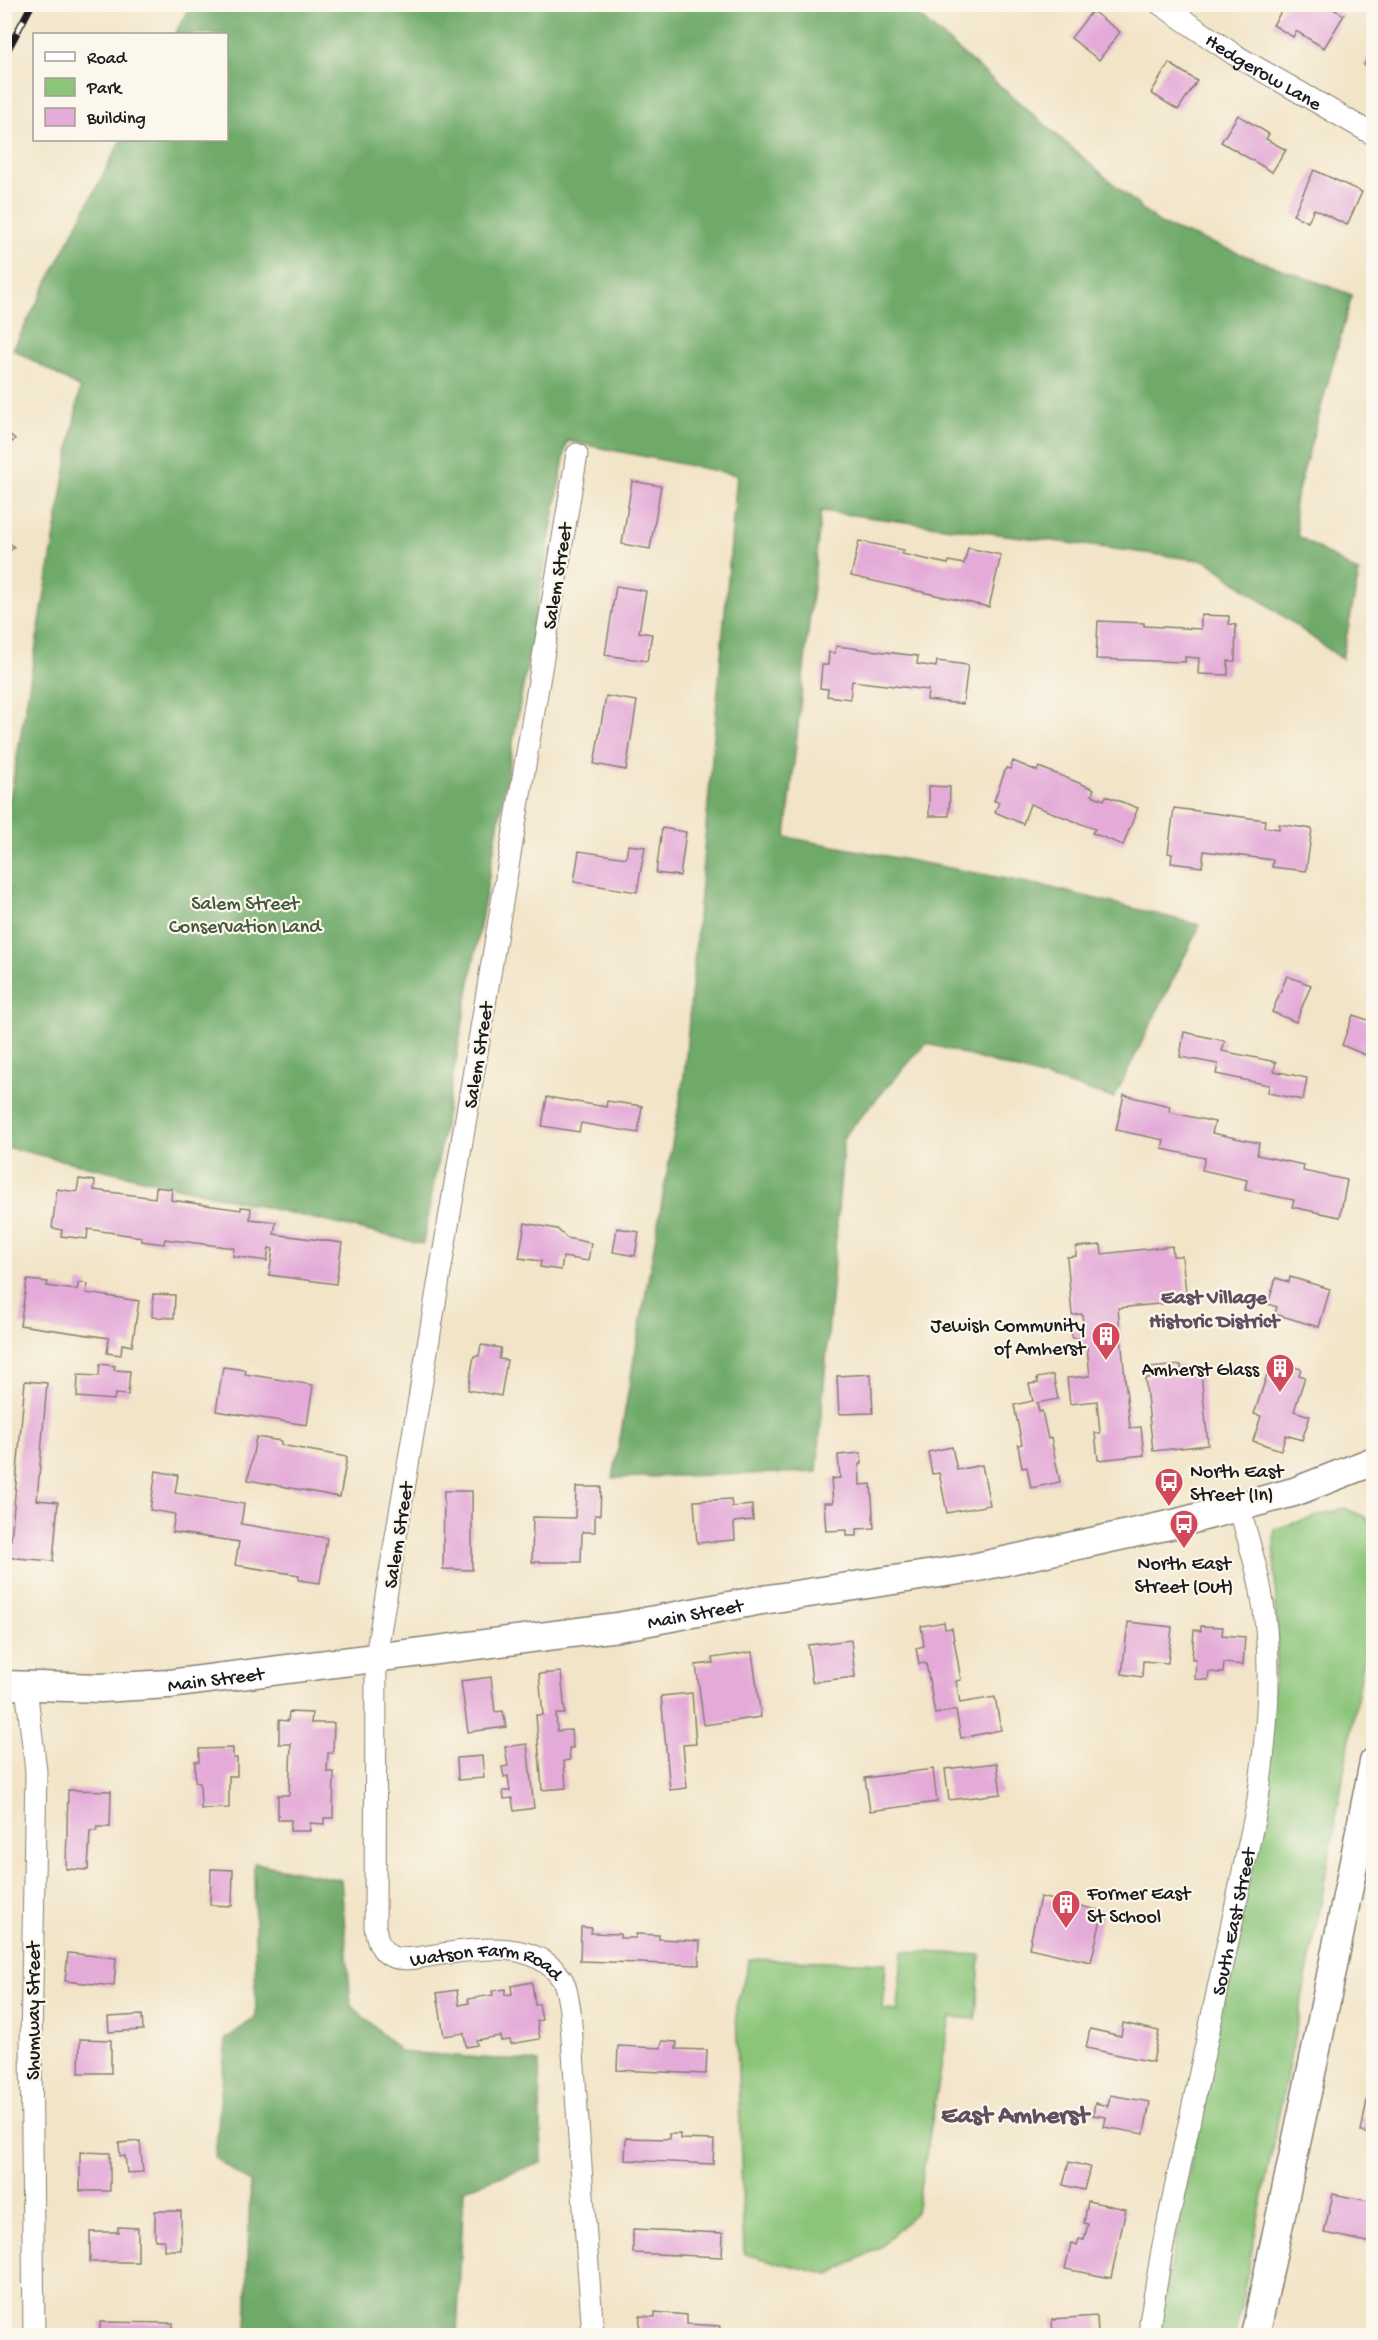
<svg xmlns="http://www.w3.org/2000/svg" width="1378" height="2340" font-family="'Gochi Hand',sans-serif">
<rect width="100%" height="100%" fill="#fbf7ec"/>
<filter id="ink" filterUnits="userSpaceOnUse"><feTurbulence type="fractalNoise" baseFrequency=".0167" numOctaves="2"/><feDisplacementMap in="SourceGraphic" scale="12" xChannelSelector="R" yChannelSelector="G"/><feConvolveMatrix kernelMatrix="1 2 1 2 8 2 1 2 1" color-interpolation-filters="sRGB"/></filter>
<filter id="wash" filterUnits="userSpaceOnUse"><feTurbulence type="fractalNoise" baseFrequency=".008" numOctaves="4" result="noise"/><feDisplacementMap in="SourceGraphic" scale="24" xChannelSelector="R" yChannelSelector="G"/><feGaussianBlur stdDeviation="1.35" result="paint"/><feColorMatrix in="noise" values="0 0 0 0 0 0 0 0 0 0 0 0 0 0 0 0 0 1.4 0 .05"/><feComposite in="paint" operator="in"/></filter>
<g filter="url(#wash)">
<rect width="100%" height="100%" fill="#f2e4c7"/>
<g fill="#8bc579" stroke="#54704a" stroke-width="1.5">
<polygon points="1345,1508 1373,1521 1373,1607 1321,1903 1235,2335 1160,2336 1159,2322 1229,1972 1277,1657 1274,1529"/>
<polygon points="902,1951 980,1955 976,2019 950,2017 916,2212 882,2246 830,2275 744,2254 736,2006 750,1959 886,1963 883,2010 898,2011"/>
</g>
<g fill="#70aa69" stroke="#466342" stroke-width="1.5">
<polygon points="191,4 906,5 1160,224 1352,295 1294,505 1298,536 1359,573 1342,659 1207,561 821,511 786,837 1044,886 1200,925 1114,1098 926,1043 844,1136 817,1472 613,1478 684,1077 737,475 567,441 423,1244 5,1147 5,811 10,798 80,388 13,349 121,140 226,140 226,34 175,34"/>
<polygon points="254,1863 341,1880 351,2005 401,2052 539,2062 542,2162 464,2189 457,2335 246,2335 250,2183 215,2158 226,2039 256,2017"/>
</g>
<g id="blocks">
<g fill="#e4aad8">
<polygon points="1285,5 1326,5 1344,15 1324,48 1296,31 1293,37 1273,25"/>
<polygon points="1092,11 1120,32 1099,60 1071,38"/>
<polygon points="1374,47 1374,70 1364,65"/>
<polygon points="1169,63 1197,81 1178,110 1151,93"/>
<polygon points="1238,115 1269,134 1266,139 1286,150 1272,172 1221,142"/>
<polygon points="1314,170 1362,192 1347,225 1314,209 1308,222 1293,215"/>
<polygon points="4,429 15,439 4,450"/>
<polygon points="632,481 661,486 650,549 622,544"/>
<polygon points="4,538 14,547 4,557"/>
<polygon points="859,541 904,550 902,554 948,564 949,561 964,564 968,548 1001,555 989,607 851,576"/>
<polygon points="616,586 646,591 639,632 652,634 647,661 605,655"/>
<polygon points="1201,615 1229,616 1229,624 1236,625 1235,661 1228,661 1228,675 1198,674 1199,658 1185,657 1185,662 1096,659 1098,621 1144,623 1144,626 1201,629"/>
<polygon points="836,646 918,656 917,664 936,667 937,661 968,665 963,704 927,700 928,690 852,681 850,699 827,696 828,689 820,688 822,665 828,665 829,652 835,653"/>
<polygon points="606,696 637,701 626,770 594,764"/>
<polygon points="1013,761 1037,771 1039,767 1094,789 1092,795 1104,800 1106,796 1138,808 1123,845 1092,833 1095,829 1030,804 1023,824 995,812 999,802 994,801 1006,768 1010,769"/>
<polygon points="929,786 950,787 949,816 929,816"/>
<polygon points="1174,808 1265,820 1264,827 1279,829 1279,824 1312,829 1306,871 1272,867 1273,860 1204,851 1202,867 1171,863 1172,854 1168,853"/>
<polygon points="662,828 686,832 680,876 656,873"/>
<polygon points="628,845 645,847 637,892 574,882 579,851 626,858"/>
<polygon points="1287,976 1311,985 1296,1022 1272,1012"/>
<polygon points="1353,1015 1374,1022 1374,1072 1366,1069 1370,1057 1342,1045"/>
<polygon points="1184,1032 1225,1041 1222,1051 1276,1062 1274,1071 1307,1078 1303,1100 1268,1093 1269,1085 1216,1074 1218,1064 1180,1057"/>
<polygon points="1124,1095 1170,1106 1169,1112 1215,1122 1212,1133 1259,1143 1257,1155 1304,1165 1303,1171 1347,1180 1340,1217 1292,1207 1294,1200 1245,1190 1247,1180 1202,1170 1205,1158 1162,1149 1164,1140 1116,1130"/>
<polygon points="547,1097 606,1107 607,1101 642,1106 638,1133 581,1123 579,1132 542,1126"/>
<polygon points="79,1179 95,1181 94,1190 155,1198 156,1187 172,1189 171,1200 241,1210 241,1207 251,1208 250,1219 276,1222 274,1234 342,1243 336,1284 269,1275 273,1249 269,1248 267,1261 233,1256 234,1248 165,1239 164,1244 141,1241 141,1237 88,1229 87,1239 61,1236 62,1230 52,1228 57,1189 77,1192"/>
<polygon points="525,1223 557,1229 567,1238 591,1243 588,1261 563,1257 561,1270 540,1267 541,1261 519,1258"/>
<polygon points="617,1228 639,1232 635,1256 613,1252"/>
<polygon points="1101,1245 1102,1254 1172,1246 1173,1256 1182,1256 1186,1292 1178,1293 1179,1302 1118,1308 1130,1428 1141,1427 1144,1455 1098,1460 1095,1433 1100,1433 1097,1401 1070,1404 1067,1378 1090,1376 1087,1347 1079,1347 1078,1338 1072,1338 1071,1326 1083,1324 1082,1314 1072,1315 1067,1257 1076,1256 1076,1247"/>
<polygon points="1290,1277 1330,1289 1319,1327 1275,1314 1277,1307 1268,1304 1276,1278 1289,1282"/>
<polygon points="27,1280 48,1282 47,1286 77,1290 79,1282 88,1284 86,1293 139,1301 132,1346 122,1344 121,1355 107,1353 109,1338 20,1325"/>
<polygon points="153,1294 175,1295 174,1318 152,1317"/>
<polygon points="481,1345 501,1348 499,1359 507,1360 501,1396 468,1390 474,1356 479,1356"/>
<polygon points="1272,1360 1301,1369 1299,1375 1305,1377 1294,1411 1310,1416 1302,1440 1286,1435 1281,1450 1253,1441 1261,1416 1254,1414"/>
<polygon points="100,1364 115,1366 114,1370 130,1371 128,1395 115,1394 114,1400 77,1397 78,1375 99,1376"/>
<polygon points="1181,1365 1182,1375 1201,1373 1208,1445 1153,1451 1145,1378 1150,1378 1149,1368"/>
<polygon points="223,1367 246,1370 245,1374 313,1385 307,1425 216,1411"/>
<polygon points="871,1374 873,1413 839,1414 837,1376"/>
<polygon points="1053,1375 1058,1399 1037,1403 1039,1412 1042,1411 1048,1439 1051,1438 1060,1482 1031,1488 1027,1467 1022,1468 1018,1445 1022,1444 1014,1405 1033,1401 1029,1384 1038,1383 1037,1378"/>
<polygon points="25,1381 47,1383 37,1500 58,1502 53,1561 4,1557 4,1540 11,1540"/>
<polygon points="256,1437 281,1441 281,1445 347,1457 340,1497 248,1480"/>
<polygon points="952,1447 957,1470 982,1465 990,1505 947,1513 939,1473 932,1474 928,1452"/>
<polygon points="861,1453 862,1464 859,1464 860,1485 871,1484 874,1528 857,1529 857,1536 847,1536 847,1530 826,1531 824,1503 833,1503 831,1479 840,1478 838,1455"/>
<polygon points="156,1471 178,1475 175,1493 244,1504 241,1524 327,1538 320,1583 299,1580 299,1575 235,1565 239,1542 172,1532 175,1514 150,1510"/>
<polygon points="576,1487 601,1487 600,1515 595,1515 595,1532 582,1532 581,1562 532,1562 533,1517 575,1518"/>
<polygon points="444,1491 472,1491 472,1570 443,1569"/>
<polygon points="731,1499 732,1507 752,1505 753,1520 734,1522 735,1540 697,1543 694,1501"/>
<polygon points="944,1622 945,1629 952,1628 961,1680 956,1681 960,1703 995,1697 1001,1730 961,1738 956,1710 935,1714 926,1663 919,1664 916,1648 924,1646 921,1626"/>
<polygon points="1128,1622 1172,1627 1168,1663 1143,1661 1142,1677 1122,1674"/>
<polygon points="1201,1626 1223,1627 1222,1635 1245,1637 1243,1665 1224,1663 1223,1673 1209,1672 1208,1680 1195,1679 1196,1659 1192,1659 1194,1630 1201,1631"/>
<polygon points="851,1640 855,1677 812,1682 808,1645"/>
<polygon points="752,1652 761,1717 704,1725 696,1665 713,1663 712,1658"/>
<polygon points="561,1672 565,1714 556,1714 557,1731 571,1730 573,1748 569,1748 570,1760 564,1761 566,1788 542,1790 536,1715 543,1715 539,1674"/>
<polygon points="491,1677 495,1712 503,1711 506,1727 468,1732 461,1681"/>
<polygon points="692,1693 696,1744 683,1745 687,1788 670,1790 661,1696"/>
<polygon points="289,1712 312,1713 311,1723 334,1723 333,1753 328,1753 327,1772 334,1772 333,1818 324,1818 324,1824 310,1823 310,1831 290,1831 291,1820 278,1820 278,1795 289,1795 291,1744 279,1744 279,1720 288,1721"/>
<polygon points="527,1744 534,1808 514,1811 512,1798 504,1799 503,1791 510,1791 508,1776 504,1777 502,1767 508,1766 505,1747"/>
<polygon points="233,1748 233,1758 237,1758 237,1776 229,1776 229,1808 201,1809 200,1783 195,1782 195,1761 199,1762 199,1749"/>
<polygon points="482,1756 484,1778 458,1780 457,1758"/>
<polygon points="997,1763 1001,1794 949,1800 945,1769"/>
<polygon points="933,1769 937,1802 870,1811 865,1778"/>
<polygon points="68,1790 111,1791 110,1827 97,1827 96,1831 90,1831 88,1870 66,1869"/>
<polygon points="211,1869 233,1870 232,1906 210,1905"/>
<polygon points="1040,1897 1103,1911 1091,1962 1029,1948"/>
<polygon points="581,1927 592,1928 591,1933 620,1934 620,1938 636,1938 636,1934 659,1935 659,1939 700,1941 699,1965 580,1961"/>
<polygon points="68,1953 116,1958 114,1986 65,1981"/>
<polygon points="532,1982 535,2005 539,2004 542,2020 537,2021 540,2039 511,2044 510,2040 501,2041 500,2036 476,2040 477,2045 466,2047 464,2033 444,2036 437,1993 457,1990 459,2005 469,2003 468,1999 493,1995 492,1991 505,1989 505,1995 512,1994 511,1986"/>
<polygon points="142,2015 143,2030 109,2032 108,2017"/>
<polygon points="1123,2023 1159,2031 1153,2062 1086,2048 1090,2029 1121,2036"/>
<polygon points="80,2039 111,2040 111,2073 79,2073"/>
<polygon points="662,2041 677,2042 676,2049 707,2050 706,2074 617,2070 618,2046 661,2048"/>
<polygon points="1372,2074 1374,2074 1374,2134 1361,2132"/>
<polygon points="1110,2095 1150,2102 1144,2134 1104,2127 1106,2117 1093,2115 1095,2103 1108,2106"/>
<polygon points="669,2134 680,2134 680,2139 714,2140 713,2164 625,2160 626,2138 669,2139"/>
<polygon points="140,2141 143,2172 127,2173 125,2156 120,2156 119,2143"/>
<polygon points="80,2152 110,2153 110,2191 80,2191"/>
<polygon points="1069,2162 1090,2167 1084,2190 1063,2185"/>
<polygon points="1333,2194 1374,2202 1373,2243 1324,2233"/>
<polygon points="1088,2201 1126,2209 1111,2278 1065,2269 1071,2243 1077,2245 1079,2239 1084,2240 1088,2224 1084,2223"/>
<polygon points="155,2211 181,2211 181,2250 164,2250 164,2240 155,2240"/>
<polygon points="118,2227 138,2228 138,2262 90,2262 90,2232 118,2232"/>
<polygon points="633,2229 723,2233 722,2257 633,2253"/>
<polygon points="655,2312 687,2315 687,2324 720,2326 719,2336 639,2336 640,2316 655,2317"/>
<polygon points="1097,2316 1098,2336 1053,2336 1052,2319"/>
<polygon points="100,2322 173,2323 173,2336 100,2336"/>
</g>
</g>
</g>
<g filter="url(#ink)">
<use href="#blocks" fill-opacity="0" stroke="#878072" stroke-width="1.5"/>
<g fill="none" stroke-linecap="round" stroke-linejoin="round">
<g stroke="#878072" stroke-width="23">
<g id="minor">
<path id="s1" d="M 1160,4 L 1235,55 L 1374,135"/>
<path id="s2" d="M 577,454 L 376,1656 L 375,1927 C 377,1939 380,1952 393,1957 C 404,1961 419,1957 429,1956 C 472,1950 533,1936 562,1979 C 567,1986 568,2001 570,2010 L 593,2336"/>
<polyline points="26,1687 36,1771 31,2042 34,2336"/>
<path id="s3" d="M 1150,2336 L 1150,2322 L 1162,2250 L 1257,1806 C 1267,1735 1274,1662 1261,1591 C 1256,1562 1246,1534 1239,1506"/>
</g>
</g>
<g stroke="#878072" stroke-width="31">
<g id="secondary">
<path id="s4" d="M 4,1685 L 101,1688 L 169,1684 L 618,1627 L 756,1601 L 973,1568 L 1174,1524 L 1294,1492 L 1374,1461"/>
<polyline points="1255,2336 1317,2045 1374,1762"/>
</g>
</g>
<use href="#minor" stroke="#fff" stroke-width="21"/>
<use href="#secondary" stroke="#fff" stroke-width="28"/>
<g stroke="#1c1c1c" stroke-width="7">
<polyline id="rail" points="4,57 32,4"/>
</g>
<use href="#rail" stroke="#fbf7ec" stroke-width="4.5" stroke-dasharray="14" stroke-linecap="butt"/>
</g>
</g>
<defs>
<g id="building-pin" transform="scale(1.5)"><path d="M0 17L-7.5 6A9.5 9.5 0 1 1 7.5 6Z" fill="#d1495b" stroke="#fbf7ec"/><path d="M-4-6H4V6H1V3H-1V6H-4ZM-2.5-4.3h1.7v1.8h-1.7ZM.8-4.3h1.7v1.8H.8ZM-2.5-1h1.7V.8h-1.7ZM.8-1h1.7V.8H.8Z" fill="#fff"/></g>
<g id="bus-pin" transform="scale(1.5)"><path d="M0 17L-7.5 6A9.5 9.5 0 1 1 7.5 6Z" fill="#d1495b" stroke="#fbf7ec"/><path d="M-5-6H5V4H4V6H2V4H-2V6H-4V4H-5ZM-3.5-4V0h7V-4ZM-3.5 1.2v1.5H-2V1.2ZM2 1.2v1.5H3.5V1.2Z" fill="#fff"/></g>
</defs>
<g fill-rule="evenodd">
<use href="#building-pin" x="1106" y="1336"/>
<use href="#building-pin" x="1280" y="1368"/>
<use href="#bus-pin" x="1169" y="1482"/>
<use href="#bus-pin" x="1184" y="1524"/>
<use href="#building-pin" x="1066" y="1904"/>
</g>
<g text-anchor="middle" stroke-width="4.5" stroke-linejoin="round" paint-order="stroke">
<g font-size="20" fill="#1c1c1c" stroke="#fbf7ec">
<text dy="7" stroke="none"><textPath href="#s1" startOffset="124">Hedgerow Lane</textPath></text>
<text transform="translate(556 576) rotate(-81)" y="7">Salem Street</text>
<text transform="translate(477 1055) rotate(-81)" y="7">Salem Street</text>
<text transform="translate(397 1535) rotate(-81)" y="7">Salem Street</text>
<text dy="7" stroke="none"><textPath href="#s4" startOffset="696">Main Street</textPath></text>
<text dy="7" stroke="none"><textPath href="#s4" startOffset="212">Main Street</textPath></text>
<text dy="7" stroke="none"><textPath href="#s3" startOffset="423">South East Street</textPath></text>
<text dy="7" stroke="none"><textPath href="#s2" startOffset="1623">Watson Farm Road</textPath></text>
<text transform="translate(32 2011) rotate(-90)" y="7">Shumway Street</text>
</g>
<g font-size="20" fill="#43573d" stroke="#fbf7ec">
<text x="245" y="909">Salem Street<tspan x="245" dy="23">Conservation Land</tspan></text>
</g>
<g font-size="20" fill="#1c1c1c" stroke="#fbf7ec" text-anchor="end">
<text x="1085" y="1331">Jewish Community<tspan x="1085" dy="23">of Amherst</tspan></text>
<text x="1259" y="1375">Amherst Glass</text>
<text x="1190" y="1477" text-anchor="start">North East<tspan x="1190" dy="23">Street (In)</tspan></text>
<text x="1184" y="1569" text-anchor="middle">North East<tspan x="1184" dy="23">Street (Out)</tspan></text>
<text x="1087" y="1899" text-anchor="start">Former East<tspan x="1087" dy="23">St School</tspan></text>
</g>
<g font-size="21" font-weight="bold" fill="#624e5e" stroke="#fbf7ec">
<text x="1214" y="1303">East Village<tspan x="1214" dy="24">Historic District</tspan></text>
</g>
<g font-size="26" font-weight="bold" fill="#624e5e" stroke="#fbf7ec">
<text x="1015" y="2122">East Amherst</text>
</g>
</g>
<rect width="1378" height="2340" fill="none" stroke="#fbf7ec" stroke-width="24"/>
<rect x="33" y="33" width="195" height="108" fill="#fbf7ec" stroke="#a29f99" stroke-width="1.5"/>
<rect x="45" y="52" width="30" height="9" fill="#ffffff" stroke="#a29f99" stroke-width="1.5"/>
<text x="87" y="63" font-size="18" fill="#1c1c1c">Road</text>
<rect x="45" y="78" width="30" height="18" fill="#8bc579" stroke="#a29f99" stroke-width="1.5"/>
<text x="87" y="93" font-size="18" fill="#1c1c1c">Park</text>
<rect x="45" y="108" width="30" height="18" fill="#e4aad8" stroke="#a29f99" stroke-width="1.5"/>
<text x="87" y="123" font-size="18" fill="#1c1c1c">Building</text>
</svg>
